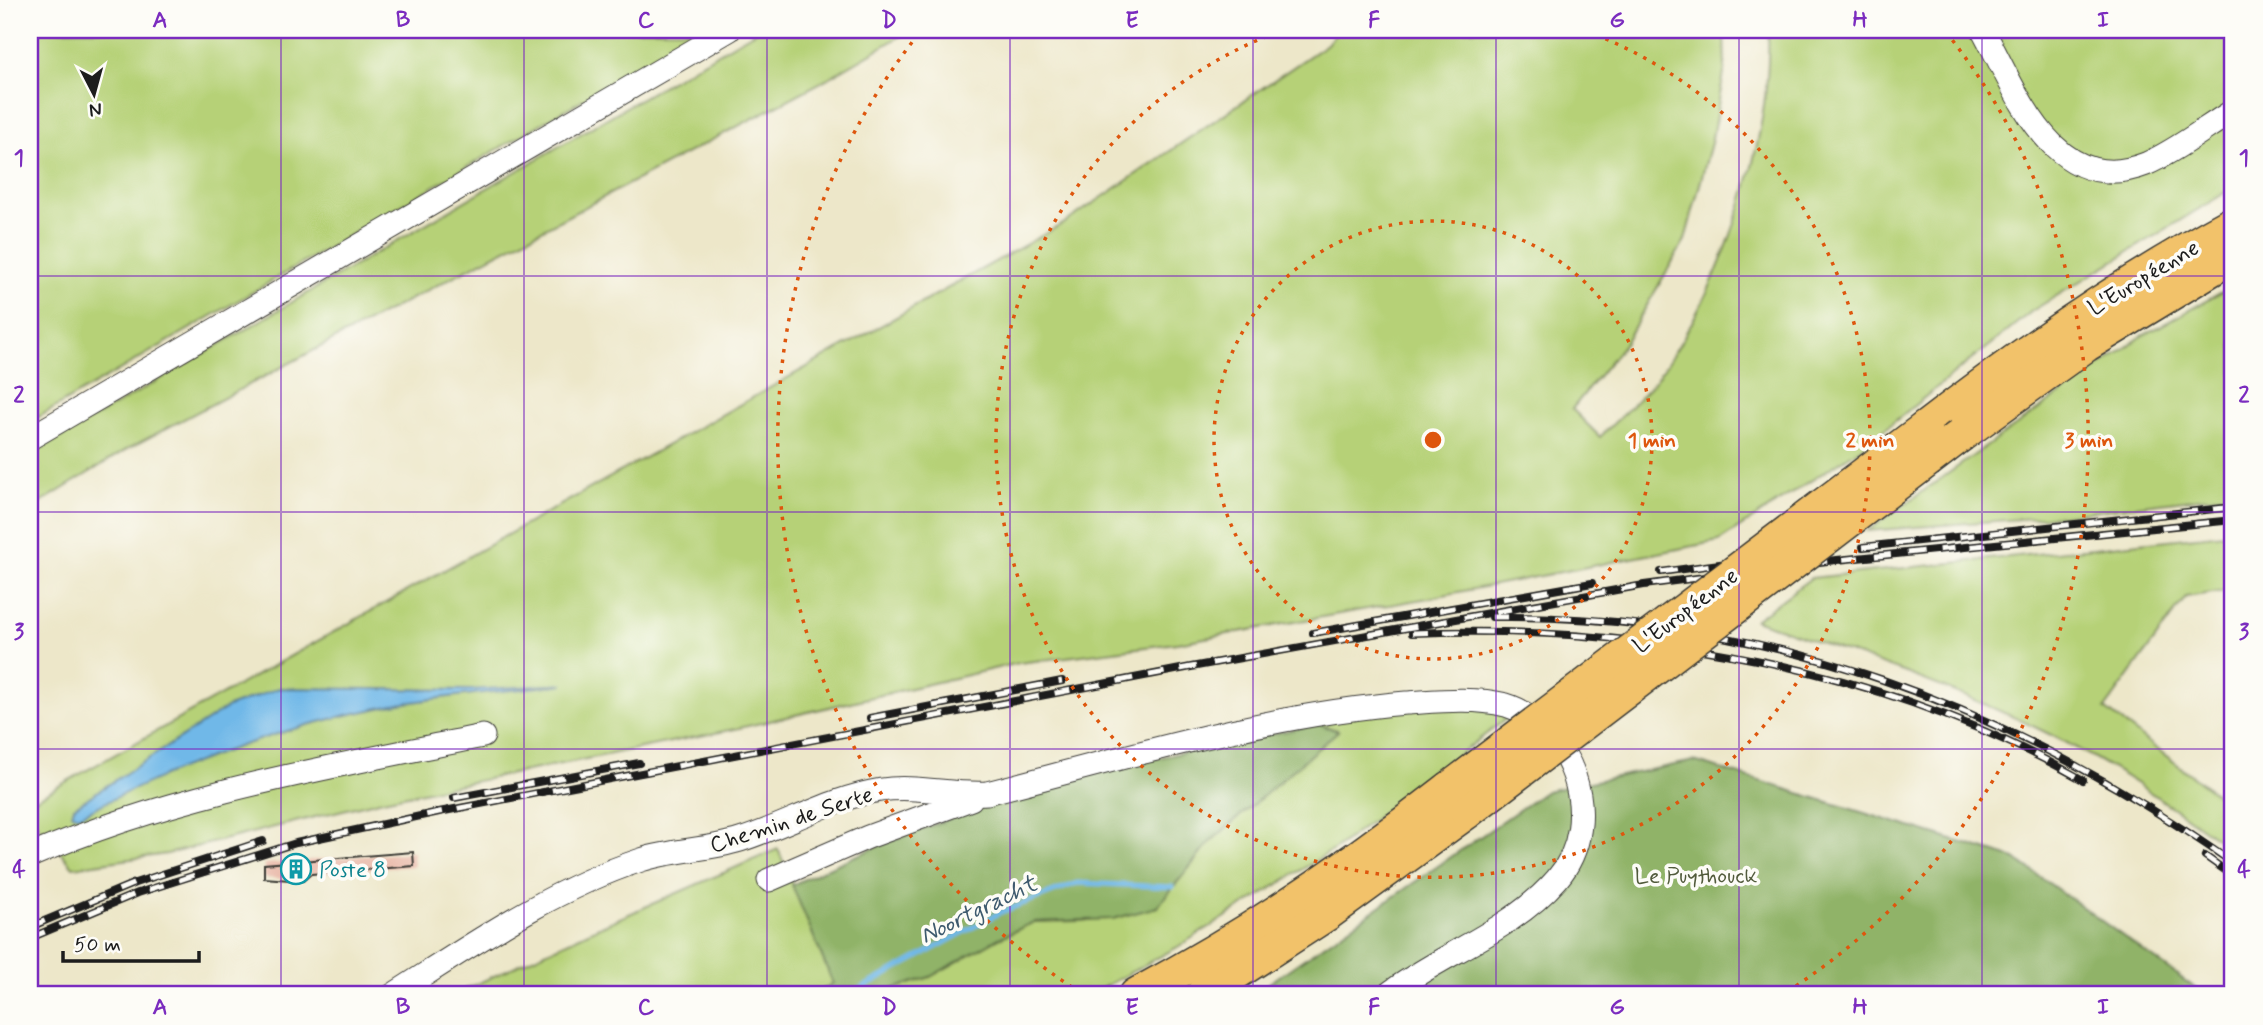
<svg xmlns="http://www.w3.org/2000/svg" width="2263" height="1025" font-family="Mynerve,sans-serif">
<rect width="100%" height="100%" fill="#fdfcf7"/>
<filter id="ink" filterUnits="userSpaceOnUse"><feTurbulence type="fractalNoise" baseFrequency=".0143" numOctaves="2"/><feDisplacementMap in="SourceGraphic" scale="14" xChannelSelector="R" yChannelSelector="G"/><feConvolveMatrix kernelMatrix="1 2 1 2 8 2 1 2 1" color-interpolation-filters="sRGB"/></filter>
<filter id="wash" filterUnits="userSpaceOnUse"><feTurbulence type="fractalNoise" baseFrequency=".00686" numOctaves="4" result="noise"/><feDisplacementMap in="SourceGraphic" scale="28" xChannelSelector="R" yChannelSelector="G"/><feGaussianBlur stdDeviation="1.57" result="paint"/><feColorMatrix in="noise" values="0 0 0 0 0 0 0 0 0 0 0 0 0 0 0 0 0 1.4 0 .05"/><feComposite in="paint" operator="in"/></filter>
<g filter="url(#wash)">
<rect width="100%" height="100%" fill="#ede7c9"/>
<g fill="#b6d177" stroke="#69764a" stroke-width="2">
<polygon points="30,30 702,30 30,422"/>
<polygon points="758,30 911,30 818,84 129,448 30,509 30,455"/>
<path d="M 1338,30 L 1724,30 L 1725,68 L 1711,143 L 1685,240 L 1625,343 L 1572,409 L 1600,437 C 1618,418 1640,400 1656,379 C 1722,291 1773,140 1768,30 L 2233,30 L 2233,188 L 2032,311 L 1864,446 L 1719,541 L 1423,599 L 1177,643 L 1019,663 L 735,729 L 383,800 L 167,854 L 73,867 L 30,816 L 30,802 L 1066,222 L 1327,44 Z"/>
<polygon points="2233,286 2233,494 2046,517 1867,531 2142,336"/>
<path d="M 2233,533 L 2233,590 L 2186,597 L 2105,709 L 2233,807 L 2233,850 C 2176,809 2116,767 2053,736 C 1957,688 1856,655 1755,620 L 1811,578 Z"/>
<polygon points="1395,694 1511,715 1338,847 1176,948 1089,995 875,995 930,977 999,938 1034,922 1083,921 1157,907 1210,842 1337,730 1319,724"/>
<polygon points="778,849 833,983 815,995 754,995 748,988 735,995 453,995 597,928"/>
</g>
<g fill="#90b368" stroke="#566842" stroke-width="2">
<path d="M 1319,724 L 1338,731 L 1210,842 L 1157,907 L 1113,919 L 1034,922 L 999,938 L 930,977 L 875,995 L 815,995 L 833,983 L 792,885 C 894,835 1022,790 1132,764 C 1194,749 1257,737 1319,724 Z"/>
<polygon points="1694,761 2015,859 2205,995 1252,995 1546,791"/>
</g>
<path fill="#70b8e8" stroke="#466a82" stroke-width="2" d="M 564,684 C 504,692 443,695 384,707 C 277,728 175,766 79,816 L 72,814 L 74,807 L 228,707 L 279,688 L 470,690 Z"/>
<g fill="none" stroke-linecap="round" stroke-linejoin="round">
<polyline stroke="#70b8e8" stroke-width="5" points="849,995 999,913 1077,883 1173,887"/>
</g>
<g id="blocks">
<polygon fill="#e6af9d" points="413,852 414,866 311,874 303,881 264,878 264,864"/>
</g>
</g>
<g filter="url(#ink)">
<use href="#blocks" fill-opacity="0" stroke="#3b3a36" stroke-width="2"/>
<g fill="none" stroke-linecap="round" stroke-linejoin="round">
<g stroke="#3b3a36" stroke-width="25">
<g id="minor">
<path d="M 1983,30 C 2017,92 2054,200 2146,164 C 2176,151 2205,128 2233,111"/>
<polyline points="30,438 729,30"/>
<path d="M 30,856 C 175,793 330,767 483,736"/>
<polyline points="769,880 868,837 971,799"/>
<path d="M 393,995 C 473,944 550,890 641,860 C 672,850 708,850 740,840 C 785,826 834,797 881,790 C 915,785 952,795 987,793 C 1124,758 1264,715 1406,703 C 1438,701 1474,697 1506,705 C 1536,714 1564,746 1574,775 C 1586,811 1582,850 1557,879 C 1511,932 1440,954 1387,995"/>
</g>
</g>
<g stroke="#3b3a36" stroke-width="36">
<g id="highway">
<path d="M 1925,428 C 2023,352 2124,282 2233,223"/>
<polyline points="1961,435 2086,345 2233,256"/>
<path d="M 1136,995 C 1247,936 1351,866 1450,788"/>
<polyline points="1202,995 1327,914 1467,812"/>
</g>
</g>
<use href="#minor" stroke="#fff" stroke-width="23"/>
<use href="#highway" stroke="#f2c26a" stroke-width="33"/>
<g stroke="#1c1c1c" stroke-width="8">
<g id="rail">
<polyline points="1863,547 2233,507"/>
<polyline points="1661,572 1727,563"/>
<path d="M 1492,617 C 1768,613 2009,706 2233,863"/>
<polyline points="1313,633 1592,583"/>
<path d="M 1412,633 C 1642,624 1881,666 2083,780"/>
<polyline points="870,718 1062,681"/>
<polyline points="454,798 639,763"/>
<polyline points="2205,856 2233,876"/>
<polyline points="30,927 135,883 263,841"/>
<polyline points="30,938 138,893 296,843 439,812 1191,667 1644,585 1827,561 2233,520"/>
</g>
</g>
<use href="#rail" stroke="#fdfcf7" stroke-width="5" stroke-dasharray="16" stroke-linecap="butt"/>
<g stroke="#3b3a36" stroke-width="36" stroke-linecap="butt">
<g id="highway-bridge">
<polyline points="1450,788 1925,428"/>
<polyline points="1467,812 1961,435"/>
</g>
</g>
<use href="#highway-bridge" stroke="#f2c26a" stroke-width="33"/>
</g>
</g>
<path fill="none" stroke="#7b2cbf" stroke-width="2" stroke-opacity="0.55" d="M 281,30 L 281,995M 524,30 L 524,995M 767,30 L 767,995M 1010,30 L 1010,995M 1253,30 L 1253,995M 1496,30 L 1496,995M 1739,30 L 1739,995M 1982,30 L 1982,995M 30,276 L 2233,276M 30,512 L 2233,512M 30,749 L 2233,749"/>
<g fill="none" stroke="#de560d" stroke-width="3.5" stroke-dasharray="3.5 7">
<circle cx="1433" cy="440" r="219"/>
<path d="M1586 31A437 437 0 1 1 1280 31"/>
<path d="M1081 993A656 656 0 0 1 920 32M1946 32A656 656 0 0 1 1785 993"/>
</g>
<defs>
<g id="building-ring" transform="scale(1.575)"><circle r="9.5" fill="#fdfcf7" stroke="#0f9aa8" stroke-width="1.5"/><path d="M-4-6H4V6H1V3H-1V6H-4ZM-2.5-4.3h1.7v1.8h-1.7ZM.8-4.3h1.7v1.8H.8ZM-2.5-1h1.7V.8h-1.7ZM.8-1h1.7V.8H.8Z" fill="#0f9aa8"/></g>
</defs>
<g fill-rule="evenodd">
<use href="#building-ring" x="296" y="869"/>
</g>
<g text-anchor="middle" stroke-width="7" stroke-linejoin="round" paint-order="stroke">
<g font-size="23" fill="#1c1c1c" stroke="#fdfcf7">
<text transform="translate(2143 277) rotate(-31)" y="8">L'Européenne</text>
<text transform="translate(1685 610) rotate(-37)" y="8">L'Européenne</text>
<text transform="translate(791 819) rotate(-18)" y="8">Chemin de Serte</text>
</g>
<g font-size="23" fill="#0d838f" stroke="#fdfcf7" text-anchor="start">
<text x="319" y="877">Poste 8</text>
</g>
<g font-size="23" fill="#525b3c" stroke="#fdfcf7">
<text x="1696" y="883">Le Puythouck</text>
</g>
<g font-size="24" font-style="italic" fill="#3e5a6e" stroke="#fdfcf7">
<text transform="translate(978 909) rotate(-26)" y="8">Noortgracht</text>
</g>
</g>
<circle cx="1433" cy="440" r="10" fill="#de560d" stroke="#fdfcf7" stroke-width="3.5"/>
<g font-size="21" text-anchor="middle" font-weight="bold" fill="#de560d" stroke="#fdfcf7" stroke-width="7" stroke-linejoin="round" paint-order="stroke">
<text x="1652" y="447">1 min</text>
<text x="1870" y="447">2 min</text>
<text x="2089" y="447">3 min</text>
</g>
<rect width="2263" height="1025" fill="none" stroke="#fdfcf7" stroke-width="77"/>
<g transform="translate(94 94) rotate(174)" stroke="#fdfcf7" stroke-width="5" paint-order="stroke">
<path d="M0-5L12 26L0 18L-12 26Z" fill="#1c1c1c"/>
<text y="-10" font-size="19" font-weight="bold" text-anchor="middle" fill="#1c1c1c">N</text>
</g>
<path d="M63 951v10h136v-10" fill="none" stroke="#1c1c1c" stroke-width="3.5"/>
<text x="74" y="951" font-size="21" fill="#1c1c1c" stroke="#fdfcf7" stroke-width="5" paint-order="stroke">50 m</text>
<rect x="38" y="38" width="2186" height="948" fill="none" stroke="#7b2cbf" stroke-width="2.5"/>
<g font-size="23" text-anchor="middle" font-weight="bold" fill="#7b2cbf">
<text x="160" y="27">A</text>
<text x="403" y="27">B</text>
<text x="646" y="27">C</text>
<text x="889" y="27">D</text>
<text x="1132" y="27">E</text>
<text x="1374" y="27">F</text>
<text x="1617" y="27">G</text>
<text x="1860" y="27">H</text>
<text x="2103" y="27">I</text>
<text x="19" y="165">1</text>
<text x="2244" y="165">1</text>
<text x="19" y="402">2</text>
<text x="2244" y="402">2</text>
<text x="19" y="639">3</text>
<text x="2244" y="639">3</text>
<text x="19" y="876">4</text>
<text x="2244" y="876">4</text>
<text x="160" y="1014">A</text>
<text x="403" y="1014">B</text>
<text x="646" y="1014">C</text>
<text x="889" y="1014">D</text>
<text x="1132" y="1014">E</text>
<text x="1374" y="1014">F</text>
<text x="1617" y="1014">G</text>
<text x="1860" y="1014">H</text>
<text x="2103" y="1014">I</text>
</g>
</svg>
